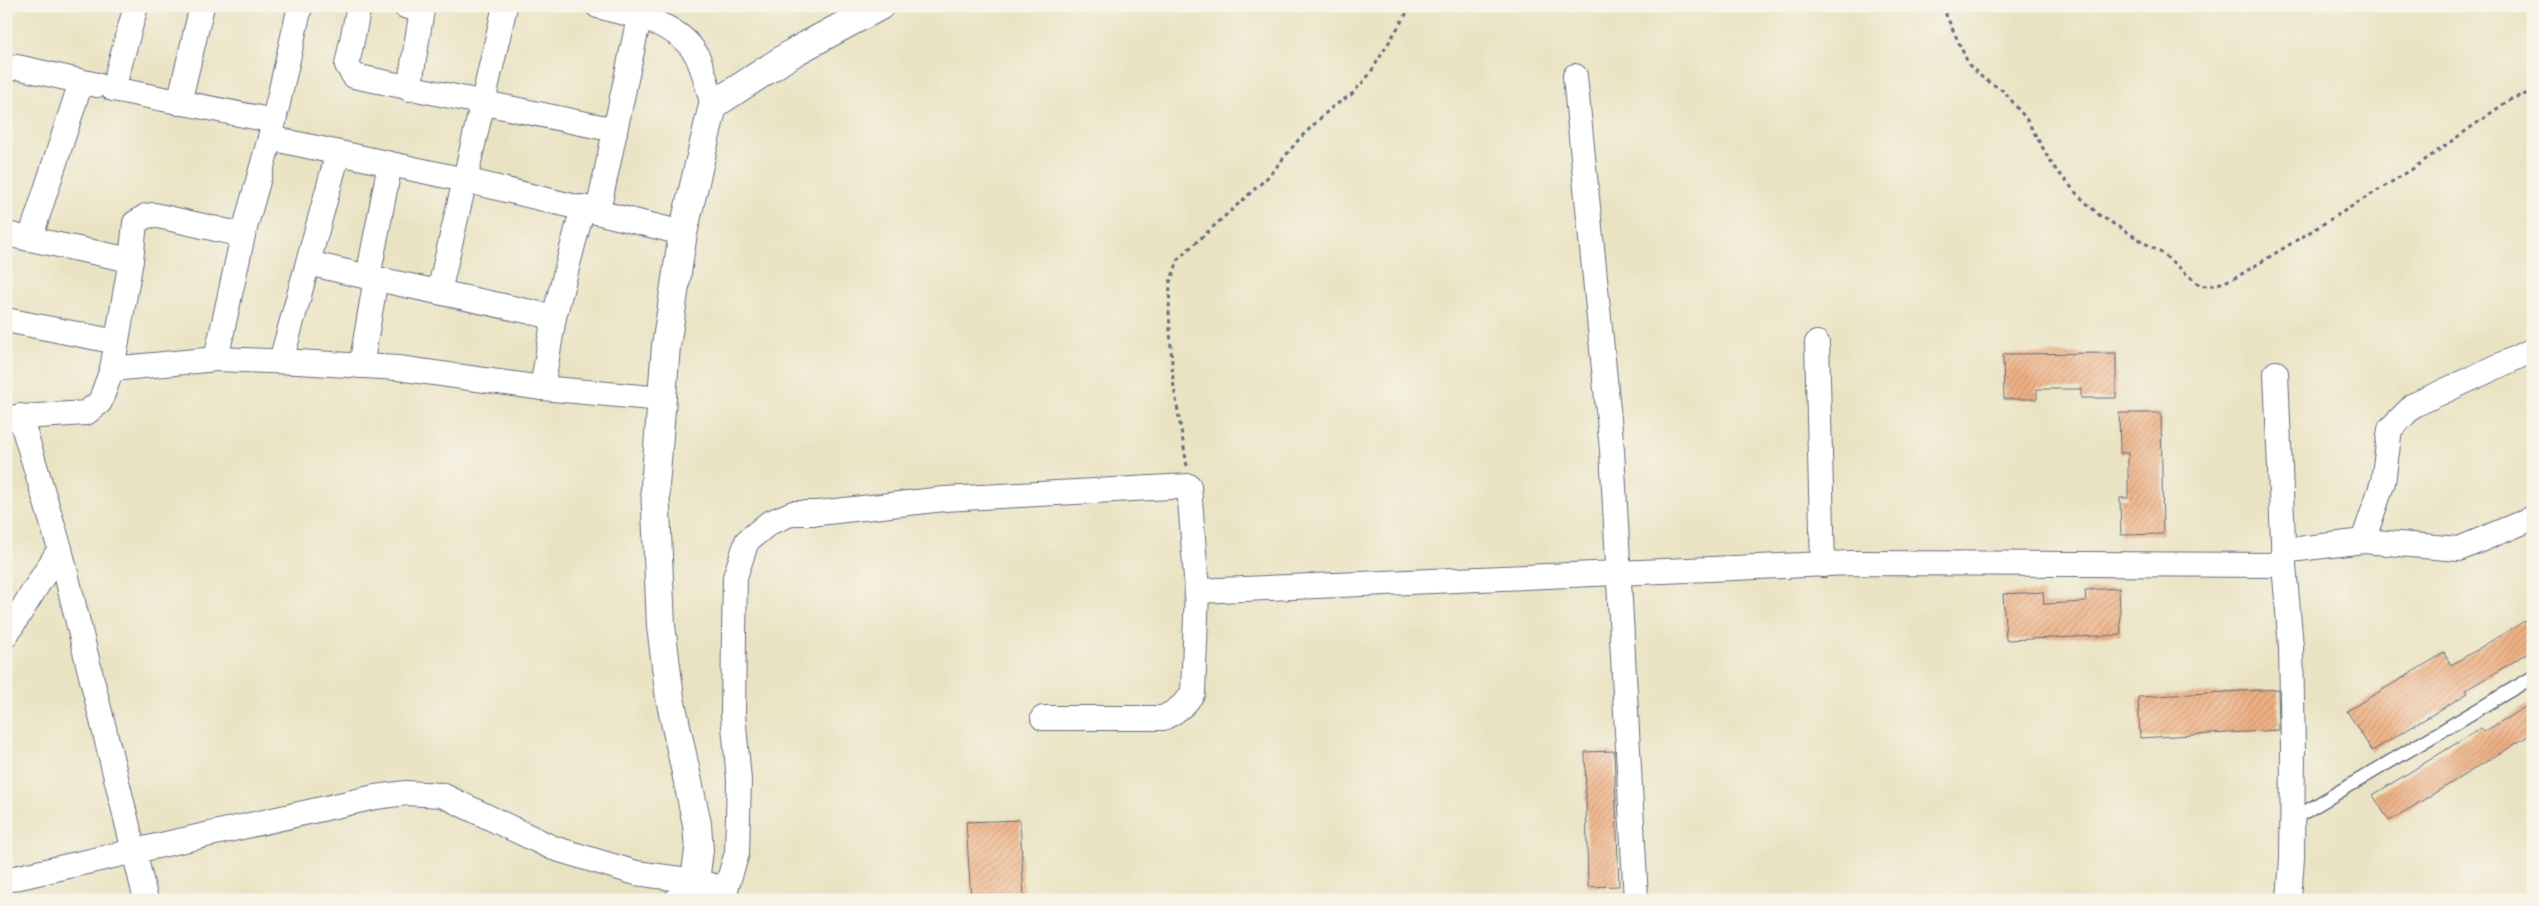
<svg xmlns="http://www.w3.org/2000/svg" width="2539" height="906" font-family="Mynerve,sans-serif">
<defs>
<pattern id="building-hatch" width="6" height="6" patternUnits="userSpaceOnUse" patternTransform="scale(1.25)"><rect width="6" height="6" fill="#efb082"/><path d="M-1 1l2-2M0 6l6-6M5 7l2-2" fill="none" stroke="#c1906e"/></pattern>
</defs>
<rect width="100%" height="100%" fill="#f7f3e8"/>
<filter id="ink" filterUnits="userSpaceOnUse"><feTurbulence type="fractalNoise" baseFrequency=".02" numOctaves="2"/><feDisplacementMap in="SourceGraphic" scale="10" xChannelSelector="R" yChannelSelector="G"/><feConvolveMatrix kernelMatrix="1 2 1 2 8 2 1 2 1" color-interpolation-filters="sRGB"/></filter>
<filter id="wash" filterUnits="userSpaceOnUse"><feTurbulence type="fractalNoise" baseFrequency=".0096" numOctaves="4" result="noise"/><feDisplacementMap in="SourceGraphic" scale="20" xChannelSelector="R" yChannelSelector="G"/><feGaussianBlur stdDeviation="1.12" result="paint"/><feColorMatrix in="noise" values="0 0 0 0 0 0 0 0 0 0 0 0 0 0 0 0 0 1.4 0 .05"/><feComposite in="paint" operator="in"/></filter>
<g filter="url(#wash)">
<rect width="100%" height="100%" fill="#eae3c3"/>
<g id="blocks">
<g fill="url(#building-hatch)">
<polygon points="2116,353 2116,398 2081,398 2081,389 2037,389 2037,399 2004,399 2003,354"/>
<polygon points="2119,413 2161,413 2163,534 2121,535 2120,498 2128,498 2128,453 2120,453"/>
<polygon points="2119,588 2121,635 2006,640 2003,594 2043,592 2044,604 2086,602 2085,590"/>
<polygon points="2533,616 2533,650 2466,690 2468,693 2372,751 2347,711 2444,653 2451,665"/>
<polygon points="2278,689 2279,730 2140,738 2138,697"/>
<polygon points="2533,702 2533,733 2389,821 2373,795 2481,728 2484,732"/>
<polygon points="1614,751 1619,886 1588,887 1585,752"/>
<polygon points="1020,820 1024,900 971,900 966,822"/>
</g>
</g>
</g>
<g filter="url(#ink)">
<use href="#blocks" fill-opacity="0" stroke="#636e81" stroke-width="1"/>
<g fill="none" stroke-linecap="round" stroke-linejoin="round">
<g stroke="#636e81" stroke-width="15">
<polyline id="lane" points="2293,819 2533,677"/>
</g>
<g stroke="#636e81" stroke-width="26">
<g id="street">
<polyline points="136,6 113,89 274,121"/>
<polyline points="359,6 347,65 354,76 615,130"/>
<polyline points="405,6 422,10 409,89"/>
<path d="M 598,6 C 632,16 676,21 696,54 C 704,69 708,89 713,105"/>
<polyline points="6,70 17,67 97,85"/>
<polyline points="1575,76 1612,450 1636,900"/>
<polyline points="179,103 202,6"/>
<polyline points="270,138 465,180 683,233"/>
<polyline points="390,164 368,277 554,317"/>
<polyline points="598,211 639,18"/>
<polyline points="6,234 131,260"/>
<polyline points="30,239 81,82"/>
<polyline points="308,263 368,277"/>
<polyline points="439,292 505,6"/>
<polyline points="6,320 117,342"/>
<polyline points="1817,343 1823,565"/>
<polyline points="216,359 243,235 270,138 300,6"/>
<polyline points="281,361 338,153"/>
<polyline points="361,366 376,278"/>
<polyline points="112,369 131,260 135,223 146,216 154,215 243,235"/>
<polyline points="2276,373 2284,565 2291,647 2293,749 2292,858 2289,900"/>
<polyline points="542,388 554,317 583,207"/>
<polyline points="20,416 60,549 146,900"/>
<polyline points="6,418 86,413 100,402 112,369 216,359 298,362 398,368 542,388 662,399"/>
<polyline points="2363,541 2383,482 2390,429 2414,405 2533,350"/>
<polyline points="2283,551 2363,541 2459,549 2533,518"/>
<polyline points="1197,591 1851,563 2284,565"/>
<polyline points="6,635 60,549"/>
<path d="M 6,880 L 375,797 L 406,793 L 442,795 L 553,848 L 636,873 L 695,881 L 726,889 L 737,853 L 739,780 L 733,715 L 734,634 L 735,577 L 747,541 L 769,523 L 793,513 L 818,513 L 944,499 L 1189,486 L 1197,591 L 1193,692 C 1186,705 1176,712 1163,718 L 1043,718"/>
</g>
</g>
<g stroke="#636e81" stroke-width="30">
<polyline id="secondary" points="679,900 695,881 699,850 697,824 670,698 661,626 655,486 666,346 683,233 713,105 796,51 880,6"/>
</g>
<g stroke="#636e81" stroke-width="3" stroke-dasharray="4 4" stroke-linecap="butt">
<polyline points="1942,6 1969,65 1984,79 2004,91 2027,120 2053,166 2077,194 2099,215 2163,254 2201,286 2215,285 2235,278 2411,170 2512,98 2533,92"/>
<polyline points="1187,466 1173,381 1169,313 1170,282 1179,258 1269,176 1300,138 1331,108 1352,94 1369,75 1411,6"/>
</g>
<use href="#lane" stroke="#fff" stroke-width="12"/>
<use href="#street" stroke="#fff" stroke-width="24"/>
<use href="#secondary" stroke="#fff" stroke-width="28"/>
</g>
</g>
<rect width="2539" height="906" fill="none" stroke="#f7f3e8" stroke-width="25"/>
</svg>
